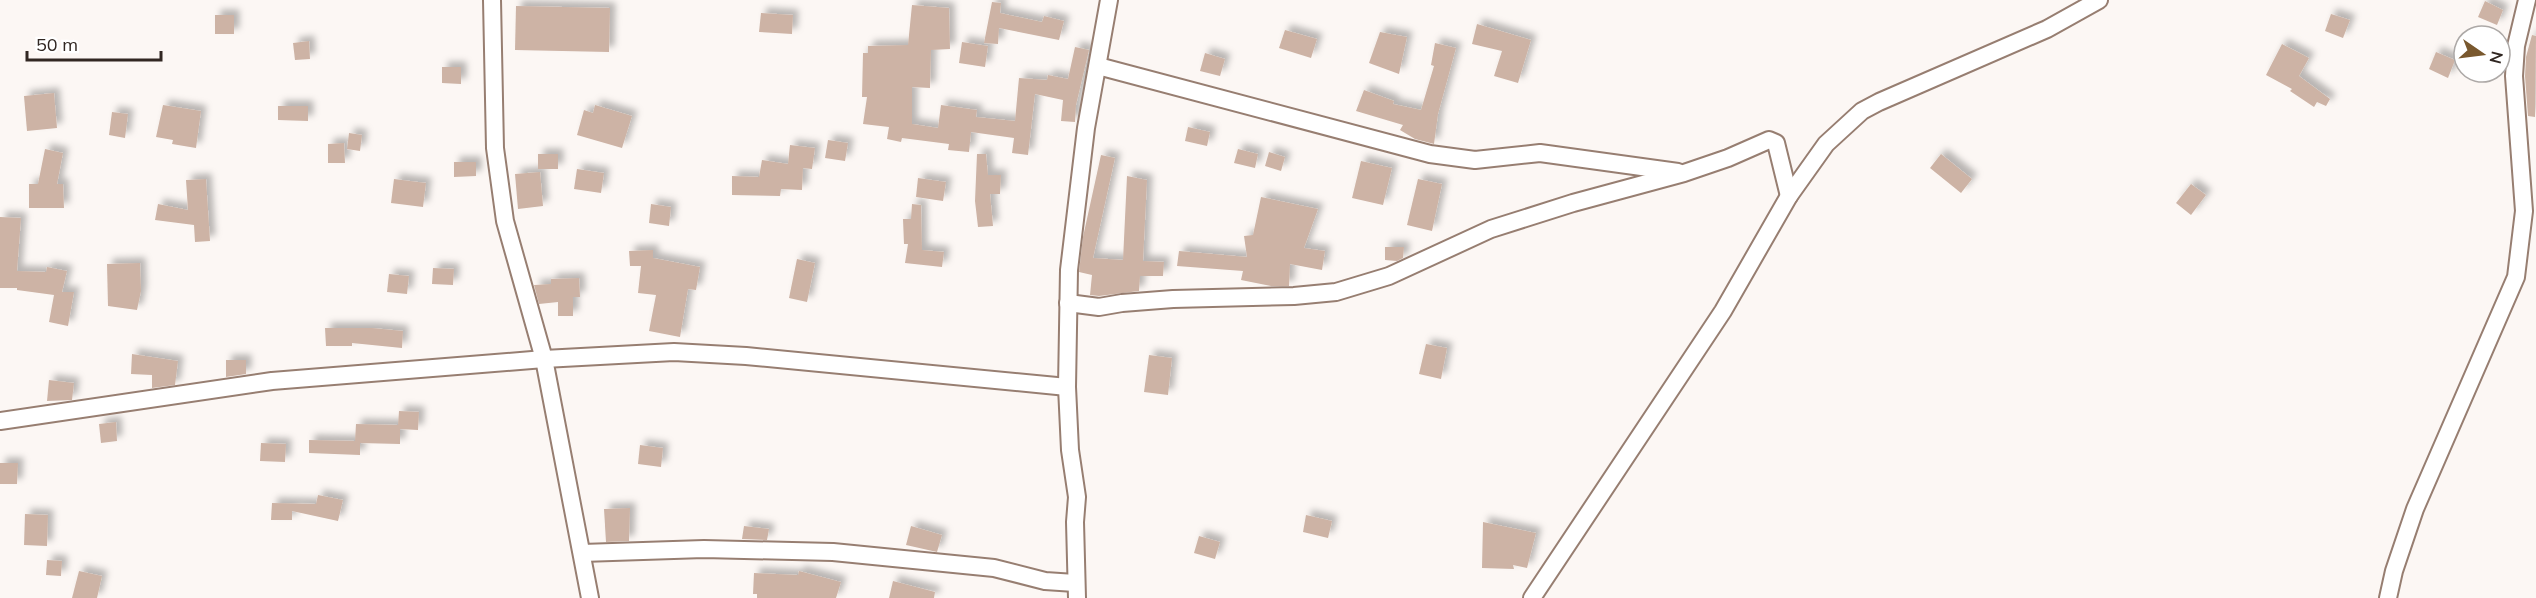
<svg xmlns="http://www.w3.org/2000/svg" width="2536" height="598" font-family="Mulish,sans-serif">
<defs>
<filter id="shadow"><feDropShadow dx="5.5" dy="-5.5" stdDeviation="3" flood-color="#0004"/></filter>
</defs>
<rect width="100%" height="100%" fill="#fcf7f4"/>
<g fill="#cdb3a5" filter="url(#shadow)">
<polygon points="2485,1 2503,10 2497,25 2478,17"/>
<polygon points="992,2 1001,3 1000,13 1042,22 1044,16 1064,21 1059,40 999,28 998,44 984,43"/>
<polygon points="912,5 949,8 950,49 931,50 930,88 912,87 912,124 938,128 941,105 977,110 976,117 1015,121 1019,78 1047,80 1048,75 1068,79 1075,47 1089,50 1076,105 1075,122 1061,121 1063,100 1035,94 1028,155 1012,153 1014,138 971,132 969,152 948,150 949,144 902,138 901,142 887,139 889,127 863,124 867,97 862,97 863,53 868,53 868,46 908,45"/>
<polygon points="516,6 610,8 609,52 515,50"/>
<polygon points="761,13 793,15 792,34 759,32"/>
<polygon points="2331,14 2350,20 2343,38 2325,31"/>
<rect x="215" y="15" width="19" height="19"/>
<polygon points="1477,24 1531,40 1518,83 1494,76 1502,51 1472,44"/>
<polygon points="1285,30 1317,39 1311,58 1279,48"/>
<polygon points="1380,32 1407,37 1399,74 1369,63"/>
<polygon points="2532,35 2536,36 2535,117 2528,116 2525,76 2526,57"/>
<polygon points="309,41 310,59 295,60 293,43"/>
<polygon points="962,42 988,46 985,67 959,63"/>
<polygon points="1435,43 1456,48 1438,114 1434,144 1415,139 1400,130 1403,125 1356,111 1364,90 1394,101 1393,104 1421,110 1434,66 1431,65"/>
<polygon points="2282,44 2309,58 2299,76 2330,99 2326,106 2317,102 2314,107 2290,91 2292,89 2266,75"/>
<polygon points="2436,52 2455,60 2448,78 2429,69"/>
<polygon points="1205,53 1225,59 1220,76 1200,71"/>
<polygon points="442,67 461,67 461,84 442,83"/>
<polygon points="54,93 57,128 27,131 24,96"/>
<polygon points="163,105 201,111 196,148 172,144 173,140 156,137"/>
<polygon points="595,105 632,116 622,148 577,135 584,110 593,113"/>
<polygon points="278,106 308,106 308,121 278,120"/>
<polygon points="112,112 128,114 125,138 109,135"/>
<polygon points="1188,127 1210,132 1207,146 1185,141"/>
<polygon points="349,133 362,135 360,151 347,149"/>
<polygon points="828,140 848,143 845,161 825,158"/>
<polygon points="344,143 345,163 328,163 328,144"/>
<polygon points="790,145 815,148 812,169 803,168 802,190 781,189 780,196 732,195 732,176 759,177 762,160 788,164"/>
<polygon points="45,149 63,153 57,184 63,184 64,208 29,208 29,184 38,184"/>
<polygon points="1238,149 1258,154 1255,168 1234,163"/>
<polygon points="1269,152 1285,157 1281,171 1265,166"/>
<rect x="538" y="154" width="20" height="15"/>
<polygon points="977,154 986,154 988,175 1001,175 1000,194 990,194 993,226 978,227 975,201"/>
<polygon points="1941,154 1972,179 1961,193 1930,168"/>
<polygon points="1101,155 1115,158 1093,258 1123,260 1127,176 1147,180 1143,261 1164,262 1163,276 1140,276 1139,291 1099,296 1090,295 1092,275 1079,272 1083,237"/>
<polygon points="1361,161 1392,168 1383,205 1352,198"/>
<polygon points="454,162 476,162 476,176 454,177"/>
<polygon points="577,169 604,173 601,193 574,189"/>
<polygon points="540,172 543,206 518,209 515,174"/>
<polygon points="918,178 946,182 943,201 916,197"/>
<polygon points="206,179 210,241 195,242 194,225 155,220 158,204 188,210 186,180"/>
<polygon points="394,179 426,183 423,207 391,203"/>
<polygon points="1418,179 1442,184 1432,231 1407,225"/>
<polygon points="2191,184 2206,195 2191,215 2176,203"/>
<polygon points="1261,197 1318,209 1304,248 1325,251 1322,270 1290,264 1289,286 1271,286 1241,280 1243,271 1177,266 1179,251 1247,257 1244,236 1253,235"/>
<polygon points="651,204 671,207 669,226 649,223"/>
<polygon points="912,204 921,205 922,250 944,252 942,267 905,263 908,244 904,244 903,219 911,219"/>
<polygon points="0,217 21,218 17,271 46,272 47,267 67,271 62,292 74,292 68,326 49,322 54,295 17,290 17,288 0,288"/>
<polygon points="1385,247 1404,247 1403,258 1397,261 1385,260"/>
<polygon points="653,250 653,258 700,267 696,290 688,289 680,337 649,331 656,295 638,293 641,266 630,266 629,251"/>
<polygon points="797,259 815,263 807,302 789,298"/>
<polygon points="140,263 141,291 137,310 108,306 107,264"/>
<polygon points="433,268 454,269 453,285 432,284"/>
<polygon points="389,274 409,276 407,294 387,292"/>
<polygon points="579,278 580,297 573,297 573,316 558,316 558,302 539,304 534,285 551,284 551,279"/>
<polygon points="325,328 372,328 403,331 402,348 352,343 352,346 326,346"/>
<polygon points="1426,344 1447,348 1441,379 1419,374"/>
<polygon points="132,354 178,361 175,385 152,388 152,375 131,374"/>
<polygon points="1149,355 1172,358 1168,395 1144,392"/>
<polygon points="226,360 246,360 246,374 226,377"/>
<polygon points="49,380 74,383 72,400 47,401"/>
<polygon points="399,411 419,412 418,430 400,429 400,444 360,443 360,455 309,453 309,440 355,441 356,424 398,425"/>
<polygon points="116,422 117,441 101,443 99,424"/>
<polygon points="261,443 286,444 285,462 260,461"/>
<polygon points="640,445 663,448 661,467 638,464"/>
<polygon points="0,463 18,463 17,484 0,484"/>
<polygon points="318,495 343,500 338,521 292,511 292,520 271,520 272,503 316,504"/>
<polygon points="630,508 629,541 606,542 604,509"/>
<polygon points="25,514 48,515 47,546 24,545"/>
<polygon points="1306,515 1332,521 1328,538 1303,532"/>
<polygon points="1483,522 1536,533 1527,568 1513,565 1514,569 1482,568"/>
<polygon points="744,526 769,529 767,540 742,539"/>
<polygon points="911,526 942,535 937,552 906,545"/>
<polygon points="1199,536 1220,542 1215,559 1194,553"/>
<polygon points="47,560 62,561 61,576 46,575"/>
<polygon points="79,571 102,576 97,598 72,598"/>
<polygon points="799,571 841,582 836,598 757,598 757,594 753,594 754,573 798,575"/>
<polygon points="893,581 935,592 934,598 889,598"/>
</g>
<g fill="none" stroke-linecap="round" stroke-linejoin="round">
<g stroke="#977e71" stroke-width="20">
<g id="minor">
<polyline points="492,0 495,148 505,221 544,359 590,598"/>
<polyline points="1098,66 1430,154 1475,160 1540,153 1678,172"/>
<polyline points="1068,303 1099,307 1122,303 1173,299 1294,296 1336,292 1389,276 1491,229 1573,203 1684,173 1728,158 1769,140 1776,143 1789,196"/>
<polyline points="0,421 272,381 544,359 674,352 746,356 1067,387"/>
<polyline points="582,553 704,549 833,552 994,568 1045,581 1075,583"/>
<polyline points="1077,598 1075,522 1077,497 1070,450 1067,387 1069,270 1086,128 1109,0"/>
<polyline points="1532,598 1723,311 1789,196 1826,144 1862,111 1879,102 2047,29 2099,0"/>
<polyline points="2388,598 2394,571 2415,509 2516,277 2524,211 2514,76 2516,46 2527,0"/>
</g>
</g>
<use href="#minor" stroke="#fff" stroke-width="16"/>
</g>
<g transform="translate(2482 54) rotate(104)"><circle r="28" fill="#ffffff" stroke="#ada9a7" stroke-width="1.5"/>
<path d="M0-4.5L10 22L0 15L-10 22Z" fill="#79582e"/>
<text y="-9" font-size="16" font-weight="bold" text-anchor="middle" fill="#312722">N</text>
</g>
<path d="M27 51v9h134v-9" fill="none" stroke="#312722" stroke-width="3"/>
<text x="36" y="51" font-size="18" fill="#312722" stroke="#ffffff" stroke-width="4.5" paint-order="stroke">50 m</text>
</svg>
